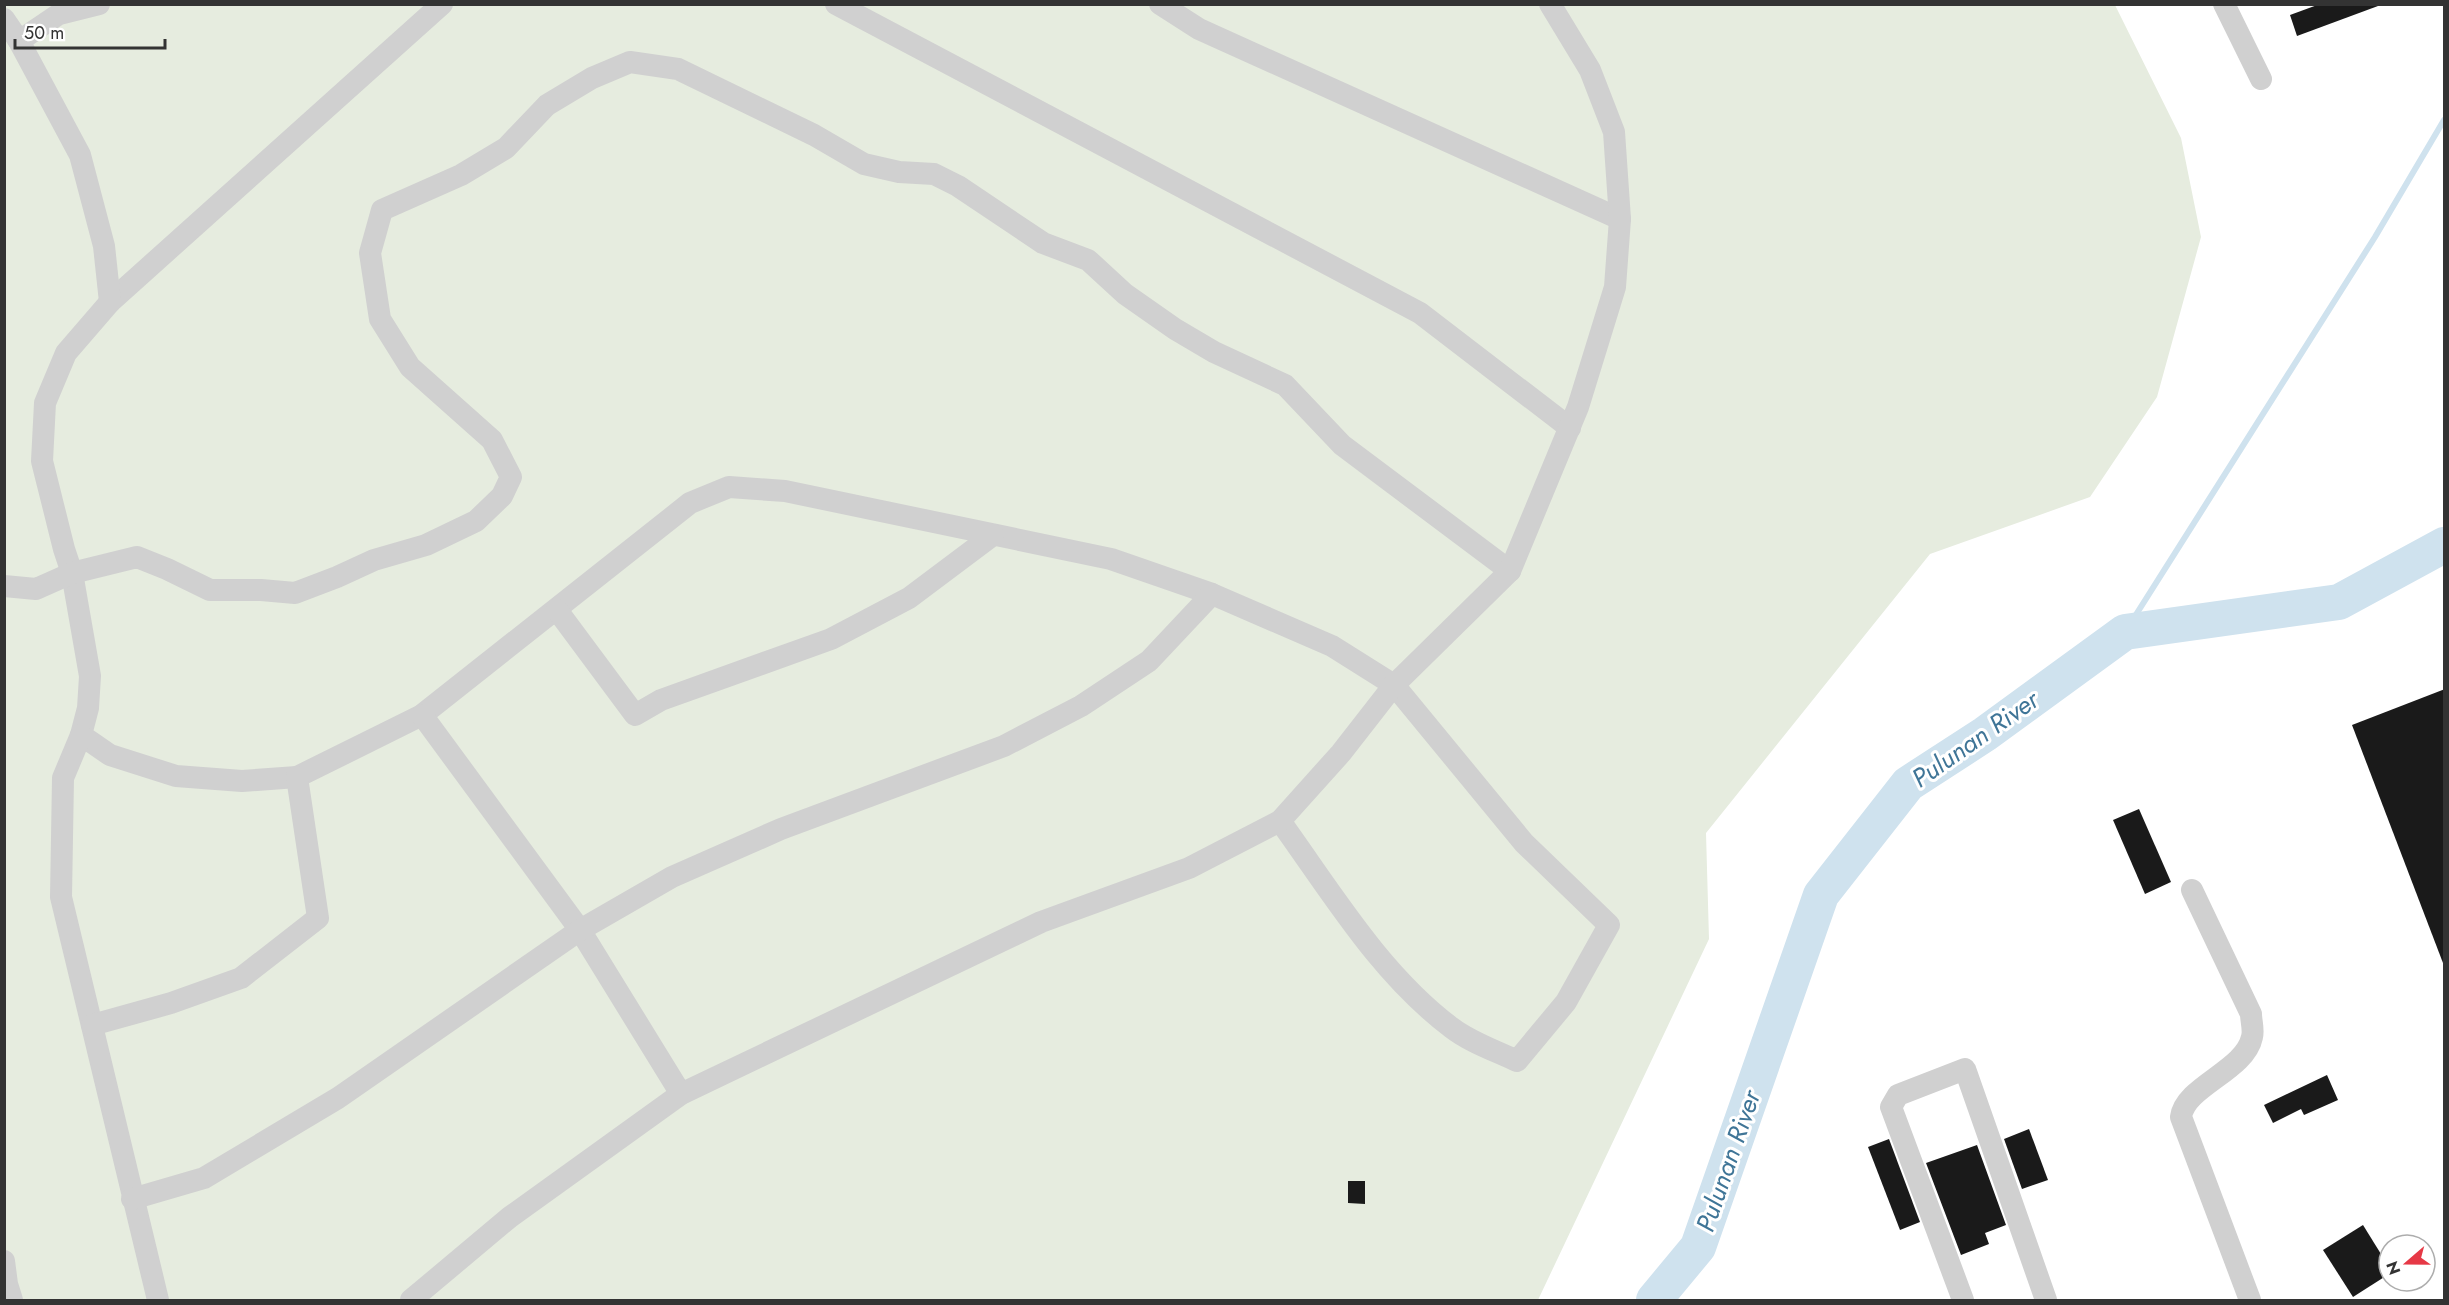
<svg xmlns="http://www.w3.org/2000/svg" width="2449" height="1305" font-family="Jost,sans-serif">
<rect width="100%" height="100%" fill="#fff"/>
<polygon fill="#e6ecdf" points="5,5 2115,5 2181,138 2201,237 2157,397 2090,497 1930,554 1706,833 1709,939 1538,1300 5,1300"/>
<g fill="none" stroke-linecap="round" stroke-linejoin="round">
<polyline stroke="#cfe2ee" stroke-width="6" points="2125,632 2375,237 2444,120"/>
<polyline stroke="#cfe2ee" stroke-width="36" points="1654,1300 1698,1247 1821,895 1908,784 1985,734 2125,632 2339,602 2444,545"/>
</g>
<g fill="#1a1a1a">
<polygon points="2320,4 2377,4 2378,6 2297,36 2290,15"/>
<polygon points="2445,689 2445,963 2443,963 2352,725"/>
<polygon points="2139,809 2171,882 2145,894 2113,820"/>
<polygon points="2327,1075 2338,1100 2304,1115 2301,1109 2273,1123 2264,1105"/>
<polygon points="2029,1129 2048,1180 2022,1189 2004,1139"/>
<polygon points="1889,1139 1920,1222 1900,1230 1868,1147"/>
<polygon points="1977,1145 2006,1225 1985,1233 1989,1244 1961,1255 1926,1163"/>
<polygon points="1348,1181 1365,1181 1365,1204 1348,1203"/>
<polygon points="2363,1225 2389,1267 2389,1274 2353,1297 2323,1250"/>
</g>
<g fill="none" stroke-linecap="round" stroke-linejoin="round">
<g stroke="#d0d0d0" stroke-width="22">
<path d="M 442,4 L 110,302 L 66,353 L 45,403 L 42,461 L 64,549 L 72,573 L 90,676 L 88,708 L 81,735 L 110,755 L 176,776 L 242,781 L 297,777 L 422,715 L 690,503 L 729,487 L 785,491 L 1111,559 L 1212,594 L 1332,646 L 1394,685 L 1524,843 L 1609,925 L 1566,1002 L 1517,1061 C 1496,1051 1470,1042 1452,1028 C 1380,974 1332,893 1280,821"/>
<polyline points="836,4 1420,313 1570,428"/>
<polyline points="1160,4 1199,29 1620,219"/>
<polyline points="2224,4 2261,79"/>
<polyline points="4,19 19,41 80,155 104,246 110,302"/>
<polyline points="19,41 59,14 99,4"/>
<polyline points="4,586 36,589 72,573 137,557 167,569 210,590 261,590 295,593 337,577 374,560 426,545 476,521 502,496 511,477 492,440 410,367 380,319 370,253 382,210 461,175 506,148 547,105 592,78 630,62 678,69 814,135 864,164 899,172 934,174 958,186 1043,243 1088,260 1125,294 1175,329 1214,352 1285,385 1342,445 1510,571"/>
<polyline points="557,610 635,715 661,700 831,639 909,598 993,535"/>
<polyline points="422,715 580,930 681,1094"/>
<polyline points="81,735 63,778 61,897 158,1300"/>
<path d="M 2192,890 L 2251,1014 C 2251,1021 2254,1030 2252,1037 C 2245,1071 2185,1086 2181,1117 L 2250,1300"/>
<polyline points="92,1025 171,1003 241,978 318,918 297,777"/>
<polyline points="132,1199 204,1178 338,1098 580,930 672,877 781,829 1004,746 1081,706 1149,661 1212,594"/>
<polyline points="4,1261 7,1284 12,1300"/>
<polyline points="411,1300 510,1217 681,1094 1041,922 1189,868 1280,821 1341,753 1394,685 1510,571 1578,407 1615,287 1620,219 1614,132 1590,70 1550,4"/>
<polyline points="1963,1300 1891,1107 1898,1095 1965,1069 2046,1300"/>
</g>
</g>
<g text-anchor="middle" stroke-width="6" stroke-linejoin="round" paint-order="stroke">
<g font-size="26" font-style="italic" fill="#3f7597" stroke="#fff">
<text transform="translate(1975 739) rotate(-35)" y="9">Pulunan River</text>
<text transform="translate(1728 1161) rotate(-71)" y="9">Pulunan River</text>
</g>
</g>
<rect width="2449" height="1305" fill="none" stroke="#333333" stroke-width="12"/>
<g transform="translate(2407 1263) rotate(250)"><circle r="28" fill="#ffffff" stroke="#adadad" stroke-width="1.5"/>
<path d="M0-4.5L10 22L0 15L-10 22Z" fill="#e63946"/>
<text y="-9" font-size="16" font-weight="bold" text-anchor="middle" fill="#333333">N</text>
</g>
<path d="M15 39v9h150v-9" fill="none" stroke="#333333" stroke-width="3"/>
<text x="24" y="39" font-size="18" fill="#333333" stroke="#ffffff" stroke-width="4.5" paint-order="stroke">50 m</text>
</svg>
